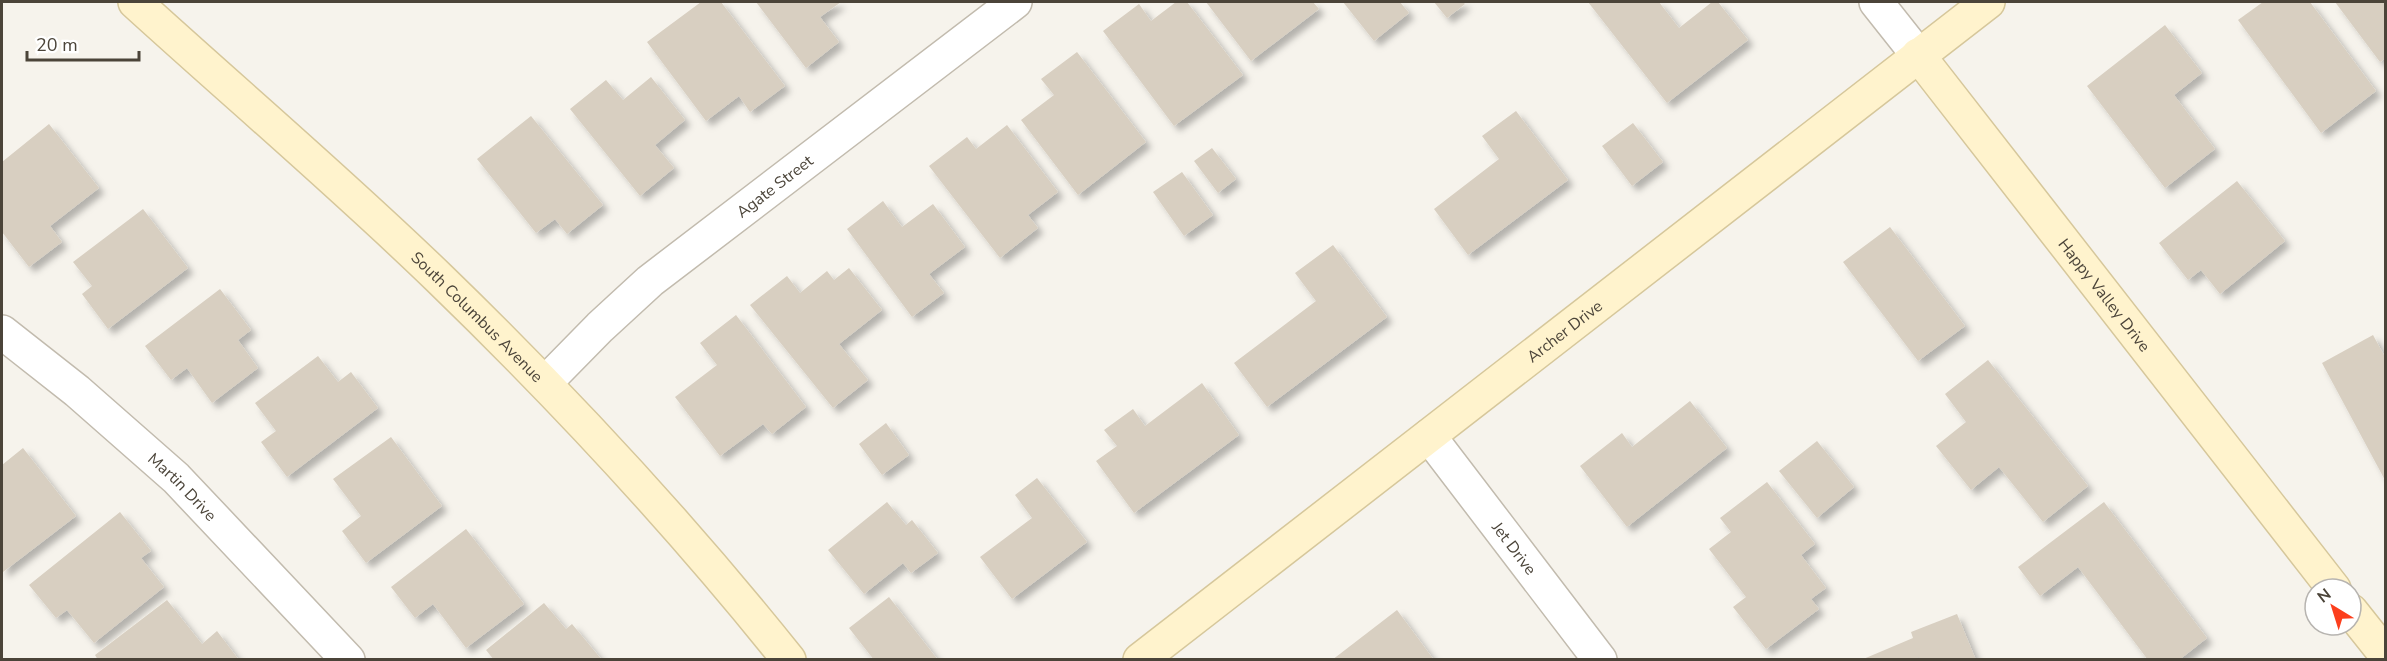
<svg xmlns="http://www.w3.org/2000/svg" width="2387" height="661" font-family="'Nunito Sans',sans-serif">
<defs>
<filter id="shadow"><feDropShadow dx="5.5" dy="5.5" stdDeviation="3" flood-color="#0004"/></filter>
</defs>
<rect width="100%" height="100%" fill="#f6f3ec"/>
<g fill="#d8cfc1" filter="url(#shadow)">
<polygon points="701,2 721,2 785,86 750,112 739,96 706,121 647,42"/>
<polygon points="756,2 841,2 820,17 839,42 806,68"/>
<polygon points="1176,2 1187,2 1243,75 1174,126 1103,31 1139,4 1151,21"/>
<polygon points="1206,2 1313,2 1319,9 1251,61"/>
<polygon points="1343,2 1400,2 1409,13 1374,41"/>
<polygon points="1434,2 1463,2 1465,4 1447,18"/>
<polygon points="1588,2 1659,2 1679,28 1712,2 1718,2 1748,40 1667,103"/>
<polygon points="2263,2 2310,2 2376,91 2321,133 2238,20"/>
<polygon points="2335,2 2386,2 2386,58 2380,62"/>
<polygon points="2165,25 2202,73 2174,95 2215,149 2165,188 2087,86"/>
<polygon points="1077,52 1146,142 1078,195 1021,120 1054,95 1041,79"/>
<polygon points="651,77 685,120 655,145 674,168 640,196 570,109 606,80 623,100"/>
<polygon points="1516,111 1568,180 1468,255 1434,209 1499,159 1482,136"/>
<polygon points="531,116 603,205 567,234 555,219 536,233 477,159"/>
<polygon points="1633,123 1663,162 1632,186 1602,146"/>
<polygon points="49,124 99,188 50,226 62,242 29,267 2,232 2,162"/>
<polygon points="1007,125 1058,192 1028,215 1038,228 1000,258 929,166 967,137 976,149"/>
<polygon points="1212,148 1236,179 1218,193 1194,161"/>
<polygon points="1182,172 1213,215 1184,236 1153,192"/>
<polygon points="2237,181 2285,241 2220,294 2201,270 2188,280 2159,243"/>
<polygon points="883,201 902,227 933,204 965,247 929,274 944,293 912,317 847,229"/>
<polygon points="143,209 188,268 108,329 82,294 92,286 73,262"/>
<polygon points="1890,227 1965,326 1918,361 1843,262"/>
<polygon points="1333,245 1387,317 1267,407 1234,363 1316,301 1295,273"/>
<polygon points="849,268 882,310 839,344 868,380 833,408 750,305 787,276 800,293 827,271 834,280"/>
<polygon points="220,289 251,330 238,340 258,368 212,403 187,368 171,380 145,346"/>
<polygon points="736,315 806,407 772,434 763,424 720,456 675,397 717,365 700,343"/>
<polygon points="2373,335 2386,359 2386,482 2322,363"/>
<polygon points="318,356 338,382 351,372 378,408 287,477 261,442 276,431 255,403"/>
<polygon points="1988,360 2088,486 2043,522 1999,467 1971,490 1936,446 1966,422 1945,394"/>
<polygon points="1202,383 1239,435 1134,513 1096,461 1117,446 1104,430 1133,409 1145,426"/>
<polygon points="1690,401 1727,448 1627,527 1580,466 1622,433 1632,447"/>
<polygon points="886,423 909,455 882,475 859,444"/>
<polygon points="391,437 442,506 366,563 342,531 361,516 333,479"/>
<polygon points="1817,441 1854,487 1817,518 1779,471"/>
<polygon points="23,448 76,516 3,572 2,569 2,465"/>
<polygon points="1037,478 1087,542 1012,599 980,557 1032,518 1015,495"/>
<polygon points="1767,482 1815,544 1801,555 1826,588 1811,599 1819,609 1766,649 1733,607 1746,597 1709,549 1731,532 1720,518"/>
<polygon points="887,502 906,525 912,520 938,553 911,573 903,563 864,594 828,550"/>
<polygon points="2104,502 2207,638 2179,660 2148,660 2078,567 2040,596 2018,567"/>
<polygon points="120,512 151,551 141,558 164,587 94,643 67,610 56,618 29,585"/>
<polygon points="466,529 524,604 466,648 433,604 415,618 391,587"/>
<polygon points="889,597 938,660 874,660 849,628"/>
<polygon points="167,600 202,644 217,631 239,660 98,660 95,655"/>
<polygon points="544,603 566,629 572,624 602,660 494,660 486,650"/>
<polygon points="1397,610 1434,660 1332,660"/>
<polygon points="1957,614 1976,660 1920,660 1919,657 1912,660 1861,660 1913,638 1911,632"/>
</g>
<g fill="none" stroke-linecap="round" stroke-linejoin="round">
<g stroke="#c2bbae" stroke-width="36">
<g id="street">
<polyline points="1876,2 1918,55"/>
<path id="s1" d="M 2,332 L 77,391 L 176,478 L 348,660"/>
<path id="s2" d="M 545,383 L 600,327 L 650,281 L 1015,2"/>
<path id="s3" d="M 1429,436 L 1600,660"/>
</g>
</g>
<g stroke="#d6c79b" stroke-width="36">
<g id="secondary">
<path id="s4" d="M 135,2 C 236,94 341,183 439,278 C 563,398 681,525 789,660"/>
<path id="s5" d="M 1918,55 L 2334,589"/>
<polyline points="2351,611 2386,655"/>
<path id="s6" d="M 1140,660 L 1988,2"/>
</g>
</g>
<use href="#street" stroke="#fff" stroke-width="33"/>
<use href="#secondary" stroke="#fff3cd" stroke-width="33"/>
</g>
<g text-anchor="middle" stroke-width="5" stroke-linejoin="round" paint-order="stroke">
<g font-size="16" fill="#4b4439" stroke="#fff">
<text dy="6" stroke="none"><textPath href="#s2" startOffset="303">Agate Street</textPath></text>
<text dy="6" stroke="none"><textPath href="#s5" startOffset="304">Happy Valley Drive</textPath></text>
<text dy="6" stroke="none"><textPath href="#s4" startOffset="465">South Columbus Avenue</textPath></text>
<text dy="6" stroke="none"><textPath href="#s6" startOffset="537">Archer Drive</textPath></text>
<text dy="6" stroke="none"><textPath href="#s1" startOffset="238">Martin Drive</textPath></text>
<text dy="6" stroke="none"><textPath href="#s3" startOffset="141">Jet Drive</textPath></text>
</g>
</g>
<rect width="2387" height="661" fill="none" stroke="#4b4439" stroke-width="6"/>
<g transform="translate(2333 607) rotate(322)"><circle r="28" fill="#ffffff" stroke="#b7b4b0" stroke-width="1.5"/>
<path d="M0-4.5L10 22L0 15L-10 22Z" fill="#fc3f1d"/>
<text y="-9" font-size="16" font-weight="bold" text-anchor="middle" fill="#4b4439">N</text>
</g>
<path d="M27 51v9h112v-9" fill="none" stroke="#4b4439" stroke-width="3"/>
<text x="36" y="51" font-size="18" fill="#4b4439" stroke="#ffffff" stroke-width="4.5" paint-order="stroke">20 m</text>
</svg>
